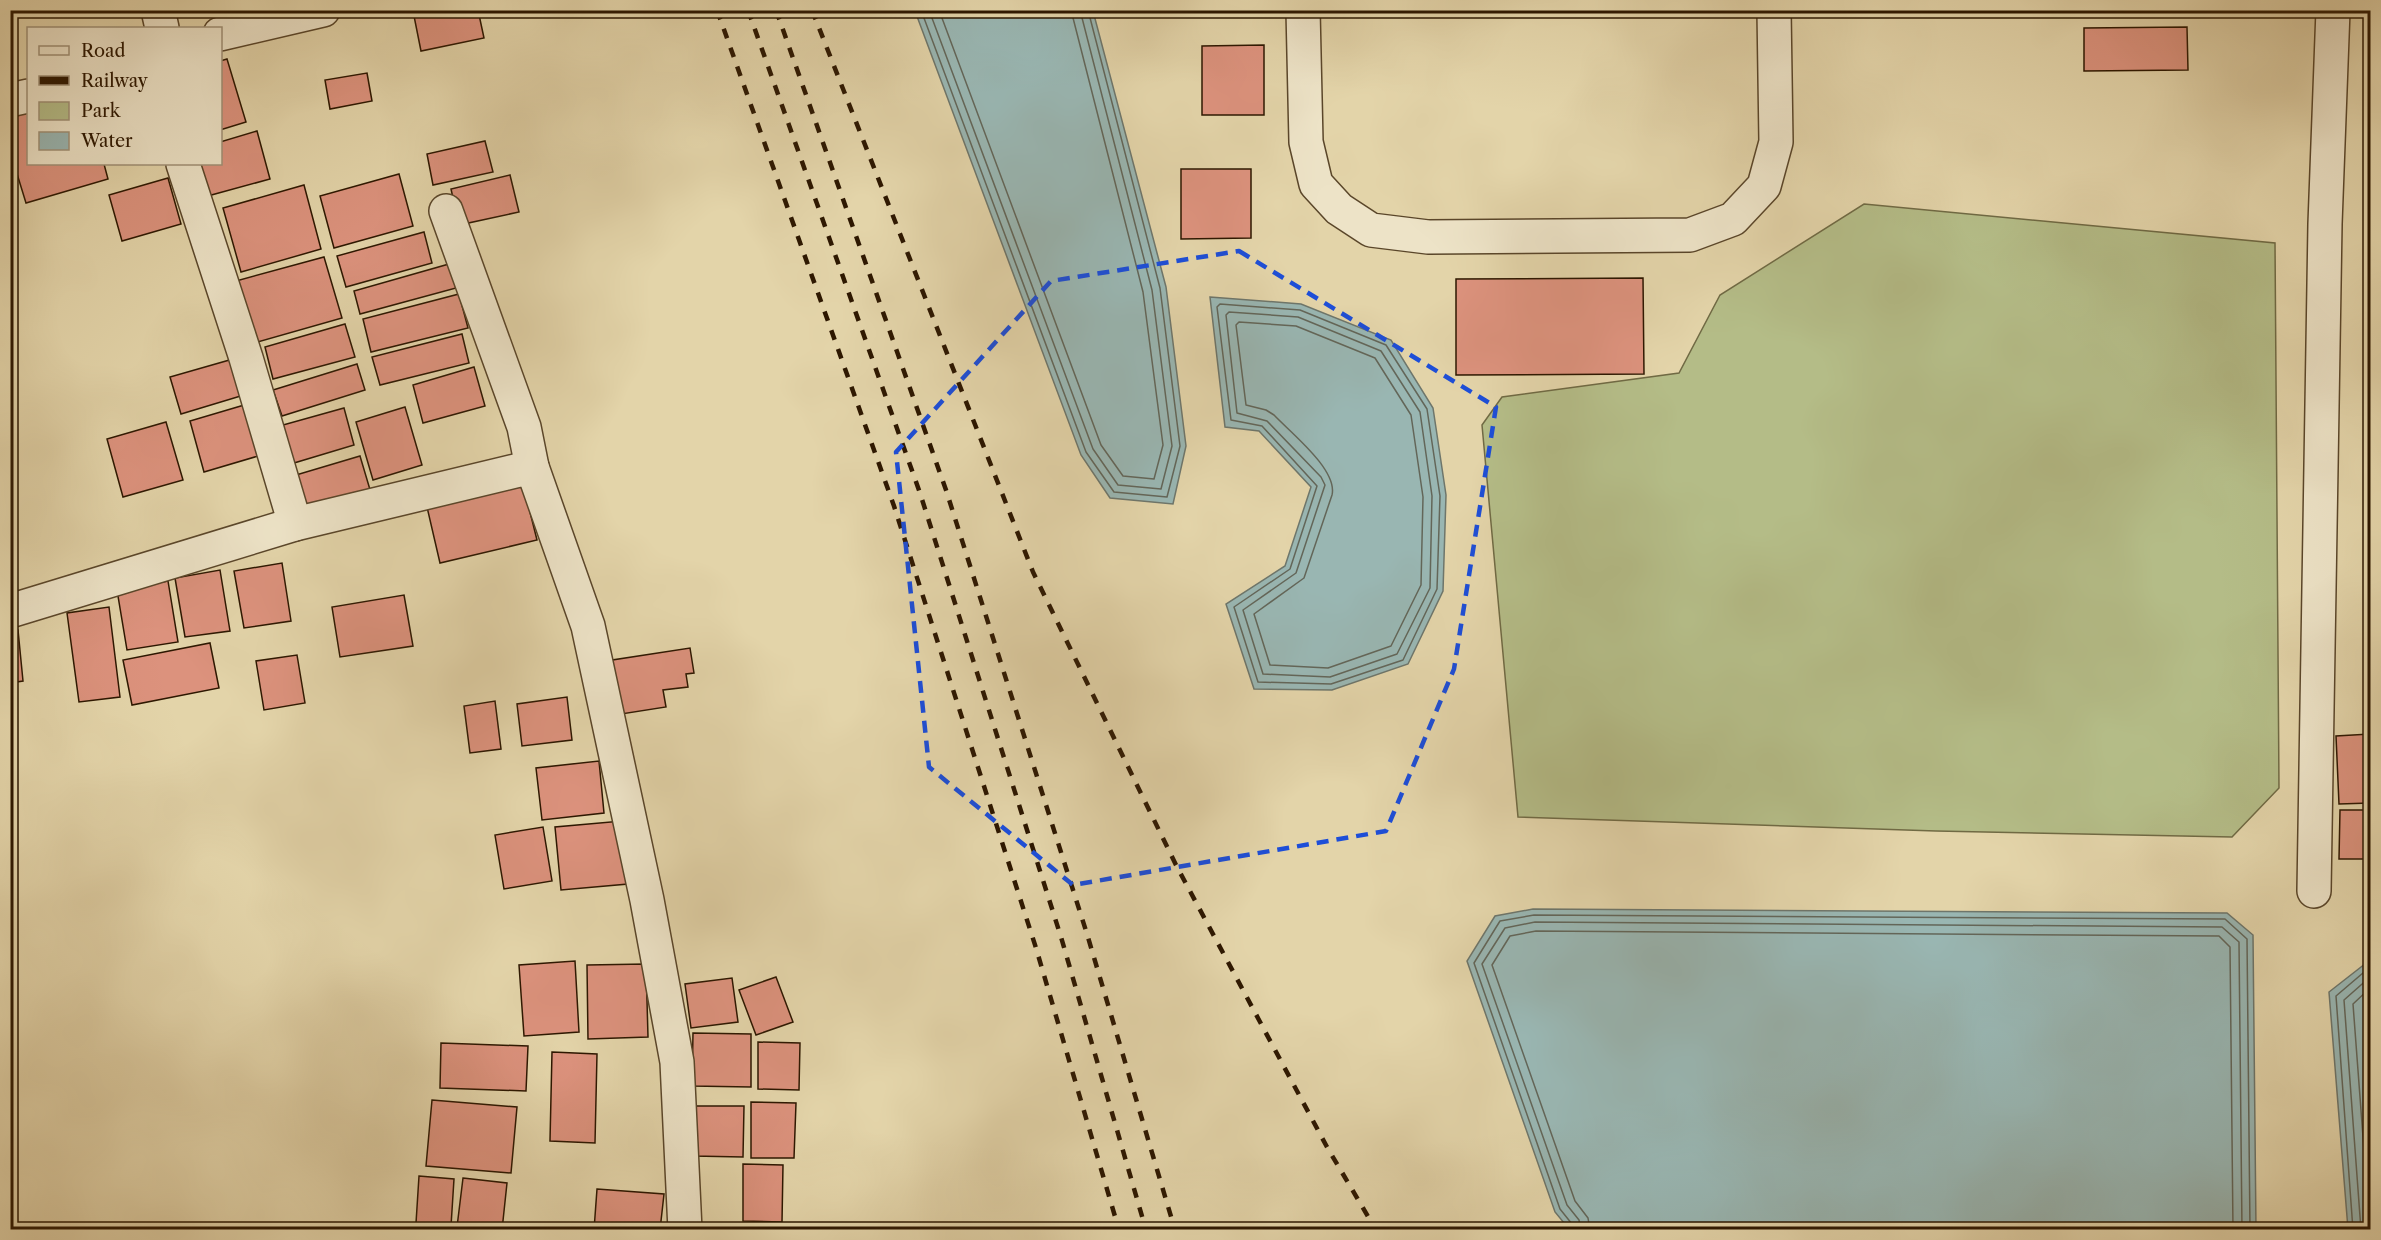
<svg xmlns="http://www.w3.org/2000/svg" width="2381" height="1240" font-family="'Libre Caslon Text',serif">
<rect width="100%" height="100%" fill="#e3d4a9"/>
<filter id="stains"><feTurbulence type="fractalNoise" baseFrequency=".00333" numOctaves="4"/><feColorMatrix values="0 0 0 0 .2 0 0 0 0 .09 0 0 0 0 .02 0 0 0 .5 -.17"/></filter>
<radialGradient id="worn" r=".72"><stop offset=".6" stop-color="#630" stop-opacity="0"/><stop offset="1" stop-color="#630" stop-opacity=".3"/></radialGradient>
<polygon fill="#b4bc87" stroke="#706a44" stroke-width="1.5" points="1864,204 2275,243 2279,788 2232,837 1936,831 1518,817 1482,425 1502,397 1679,373 1720,295"/>
<g fill="#99b6b2" stroke="#6e766b" stroke-width="1.5">
<polygon points="915,11 1093,11 1166,287 1186,446 1173,504 1110,498 1081,455"/>
<polygon points="1210,297 1301,304 1391,340 1433,408 1446,495 1443,591 1408,664 1332,690 1254,689 1226,604 1285,566 1311,487 1259,431 1225,427"/>
<polygon points="1533,909 2227,913 2253,935 2256,1229 1569,1229 1555,1212 1467,961 1495,916"/>
<polygon points="2370,960 2370,1229 2348,1229 2329,992"/>
</g>
<g fill="none" stroke-linecap="round" stroke-linejoin="round">
<g stroke="#636659" stroke-width="1.5">
<polyline points="921,10 1086,452 1114,492 1167,497 1180,446 1160,288 1088,10"/>
<polyline points="929,10 1093,449 1118,485 1161,489 1172,446 1152,290 1080,10"/>
<polyline points="939,10 1101,445 1123,476 1154,479 1163,445 1143,292 1071,10"/>
<polygon points="1220,304 1300,310 1386,345 1427,409 1440,496 1437,589 1403,660 1331,684 1258,682 1234,607 1290,569 1317,486 1262,426 1231,420 1217,307"/>
<polygon points="1229,312 1298,317 1381,351 1420,412 1432,496 1430,588 1397,654 1330,677 1263,674 1243,610 1296,573 1325,485 1321,477 1267,421 1237,413 1226,315"/>
<path d="M 1239,322 L 1296,326 L 1375,358 L 1411,415 L 1423,497 L 1421,585 L 1391,646 L 1328,668 L 1270,665 L 1254,614 L 1304,578 L 1332,495 C 1338,470 1291,433 1274,415 L 1266,410 L 1246,405 L 1236,325 Z"/>
<polyline points="1573,1230 1572,1224 1560,1209 1474,963 1500,921 1534,915 2225,919 2247,939 2250,1230"/>
<polyline points="1581,1230 1579,1220 1567,1205 1482,964 1505,928 1535,922 2222,927 2239,942 2242,1230"/>
<polyline points="1590,1230 1588,1218 1575,1201 1492,965 1510,936 1536,931 2219,936 2230,947 2233,1230"/>
<polyline points="2353,1230 2336,996 2370,967"/>
<polyline points="2361,1230 2344,1000 2370,977"/>
<polyline points="2370,1230 2353,1004 2370,988"/>
</g>
</g>
<g fill="#dc927d" stroke="#2d1700" stroke-width="1.5">
<polygon points="478,10 484,38 421,51 413,11"/>
<rect x="1182" y="10" width="80" height="3"/>
<polygon points="1976,10 2068,10 2068,16 1976,17"/>
<rect x="2211" y="10" width="96" height="7"/>
<polygon points="2187,27 2188,70 2084,71 2084,28"/>
<polygon points="1264,45 1264,115 1202,115 1202,46"/>
<polygon points="227,59 246,122 220,130 220,61"/>
<polygon points="367,73 372,101 330,109 325,80"/>
<polygon points="28,112 28,164 104,164 108,179 26,203 10,151 10,118"/>
<polygon points="257,131 270,179 204,197 195,164 220,164 220,142"/>
<polygon points="485,141 493,172 433,185 427,154"/>
<polygon points="1181,169 1251,169 1251,238 1181,239"/>
<polygon points="399,174 413,226 334,248 320,196"/>
<polygon points="510,175 519,212 459,225 451,189"/>
<polygon points="168,178 181,224 122,241 109,195"/>
<polygon points="304,185 321,249 241,272 223,208"/>
<polygon points="424,232 432,263 346,287 337,256"/>
<polygon points="324,257 342,318 254,343 236,281"/>
<polygon points="449,264 456,288 360,314 354,291"/>
<polygon points="1643,278 1644,374 1456,375 1456,279"/>
<polygon points="459,294 468,328 371,352 363,319"/>
<polygon points="345,324 355,357 273,379 265,347"/>
<polygon points="462,334 469,363 380,385 372,357"/>
<polygon points="233,359 244,395 181,414 170,377"/>
<polygon points="357,364 365,390 282,416 273,390"/>
<polygon points="474,367 485,406 423,423 413,385"/>
<polygon points="251,403 265,454 204,472 190,421"/>
<polygon points="405,407 422,465 373,480 356,422"/>
<polygon points="344,408 354,445 294,463 283,425"/>
<polygon points="166,422 183,480 123,497 107,439"/>
<polygon points="360,456 371,493 307,513 296,475"/>
<polygon points="523,484 537,540 440,563 427,507"/>
<polygon points="282,563 291,621 244,628 234,571"/>
<polygon points="220,570 230,631 185,637 175,578"/>
<polygon points="168,581 178,642 127,650 117,590"/>
<polygon points="404,595 413,646 340,657 332,607"/>
<polygon points="109,607 120,697 79,702 67,613"/>
<polygon points="18,630 23,681 10,683 10,631"/>
<polygon points="210,643 219,688 132,705 123,660"/>
<polygon points="690,648 694,673 686,674 688,687 663,690 666,707 615,715 606,661"/>
<polygon points="297,655 305,703 264,710 256,661"/>
<polygon points="567,697 572,740 522,746 517,704"/>
<polygon points="495,701 501,749 470,753 464,706"/>
<polygon points="2370,734 2370,803 2339,804 2336,736"/>
<polygon points="599,761 604,813 542,820 536,768"/>
<polygon points="2340,810 2370,810 2370,859 2339,859"/>
<polygon points="622,821 628,884 561,890 555,827"/>
<polygon points="543,827 552,881 504,889 495,835"/>
<polygon points="575,961 579,1032 524,1036 519,965"/>
<polygon points="646,964 648,1037 588,1039 587,965"/>
<polygon points="776,977 793,1022 756,1035 739,990"/>
<polygon points="732,978 738,1022 691,1028 685,984"/>
<polygon points="693,1033 751,1034 751,1087 692,1086"/>
<polygon points="758,1042 800,1043 799,1090 758,1089"/>
<polygon points="441,1043 528,1046 526,1091 440,1088"/>
<polygon points="552,1052 597,1054 595,1143 550,1141"/>
<polygon points="432,1100 517,1107 511,1173 426,1166"/>
<polygon points="751,1102 796,1103 794,1158 751,1158"/>
<polygon points="694,1106 744,1106 743,1157 693,1156"/>
<polygon points="743,1164 783,1165 782,1222 743,1221"/>
<polygon points="419,1176 454,1179 451,1226 416,1223"/>
<polygon points="463,1178 507,1183 502,1230 457,1227"/>
<polygon points="597,1189 664,1194 660,1230 594,1230"/>
</g>
<g fill="none" stroke-linecap="round" stroke-linejoin="round">
<g stroke="#5a462a" stroke-width="36">
<g id="minor">
<polyline points="158,10 162,28"/>
<polyline points="1303,10 1306,142 1316,184 1339,209 1371,230 1428,237 1690,235 1733,219 1764,186 1776,142 1774,10"/>
<polyline points="220,34 323,10"/>
<polyline points="10,100 28,96"/>
<polyline points="183,164 246,358 295,524"/>
<polyline points="446,211 524,427 532,467"/>
<polyline points="10,611 295,524 532,467 588,626 647,900 677,1062 685,1230"/>
<polyline points="2314,891 2325,224 2333,10"/>
</g>
</g>
<use href="#minor" stroke="#ede3c7" stroke-width="33"/>
<g stroke="#2d1700" stroke-width="4.5" stroke-dasharray="10 10" stroke-linecap="butt">
<polyline points="717,10 894,506 1036,948 1119,1230"/>
<polyline points="748,10 920,493 1061,937 1146,1230"/>
<polyline points="776,10 946,490 1087,934 1175,1230"/>
<polyline points="812,10 1033,572 1176,865 1327,1147 1376,1230"/>
</g>
</g>
<path fill="none" stroke="#1d4ed8" stroke-width="4.5" stroke-dasharray="12 8" stroke-linejoin="round" d="M 1239,251 L 1496,407 L 1454,669 L 1386,831 L 1073,885 L 929,767 L 896,452 L 1051,281 Z"/>
<rect width="2381" height="1240" fill="none" stroke="#e3d4a9" stroke-width="36"/>
<rect x="12" y="12" width="2357" height="1216" fill="none" stroke="#2d1700" stroke-width="3"/>
<rect x="18" y="18" width="2345" height="1204" fill="none" stroke="#2d1700" stroke-width="1.5"/>
<rect x="27" y="27" width="195" height="138" fill="#ede3c7" stroke="#a09177" stroke-width="1.5"/>
<rect x="39" y="46" width="30" height="9" fill="#ede3c7" stroke="#a09177" stroke-width="1.5"/>
<text x="81" y="57" font-size="18" fill="#2d1700">Road</text>
<rect x="39" y="76" width="30" height="9" fill="#2d1700" stroke="#a09177" stroke-width="1.5"/>
<text x="81" y="87" font-size="18" fill="#2d1700">Railway</text>
<rect x="39" y="102" width="30" height="18" fill="#b4bc87" stroke="#a09177" stroke-width="1.5"/>
<text x="81" y="117" font-size="18" fill="#2d1700">Park</text>
<rect x="39" y="132" width="30" height="18" fill="#99b6b2" stroke="#a09177" stroke-width="1.5"/>
<text x="81" y="147" font-size="18" fill="#2d1700">Water</text>
<rect width="100%" height="100%" filter="url(#stains)"/>
<rect width="100%" height="100%" fill="url(#worn)"/>
</svg>
